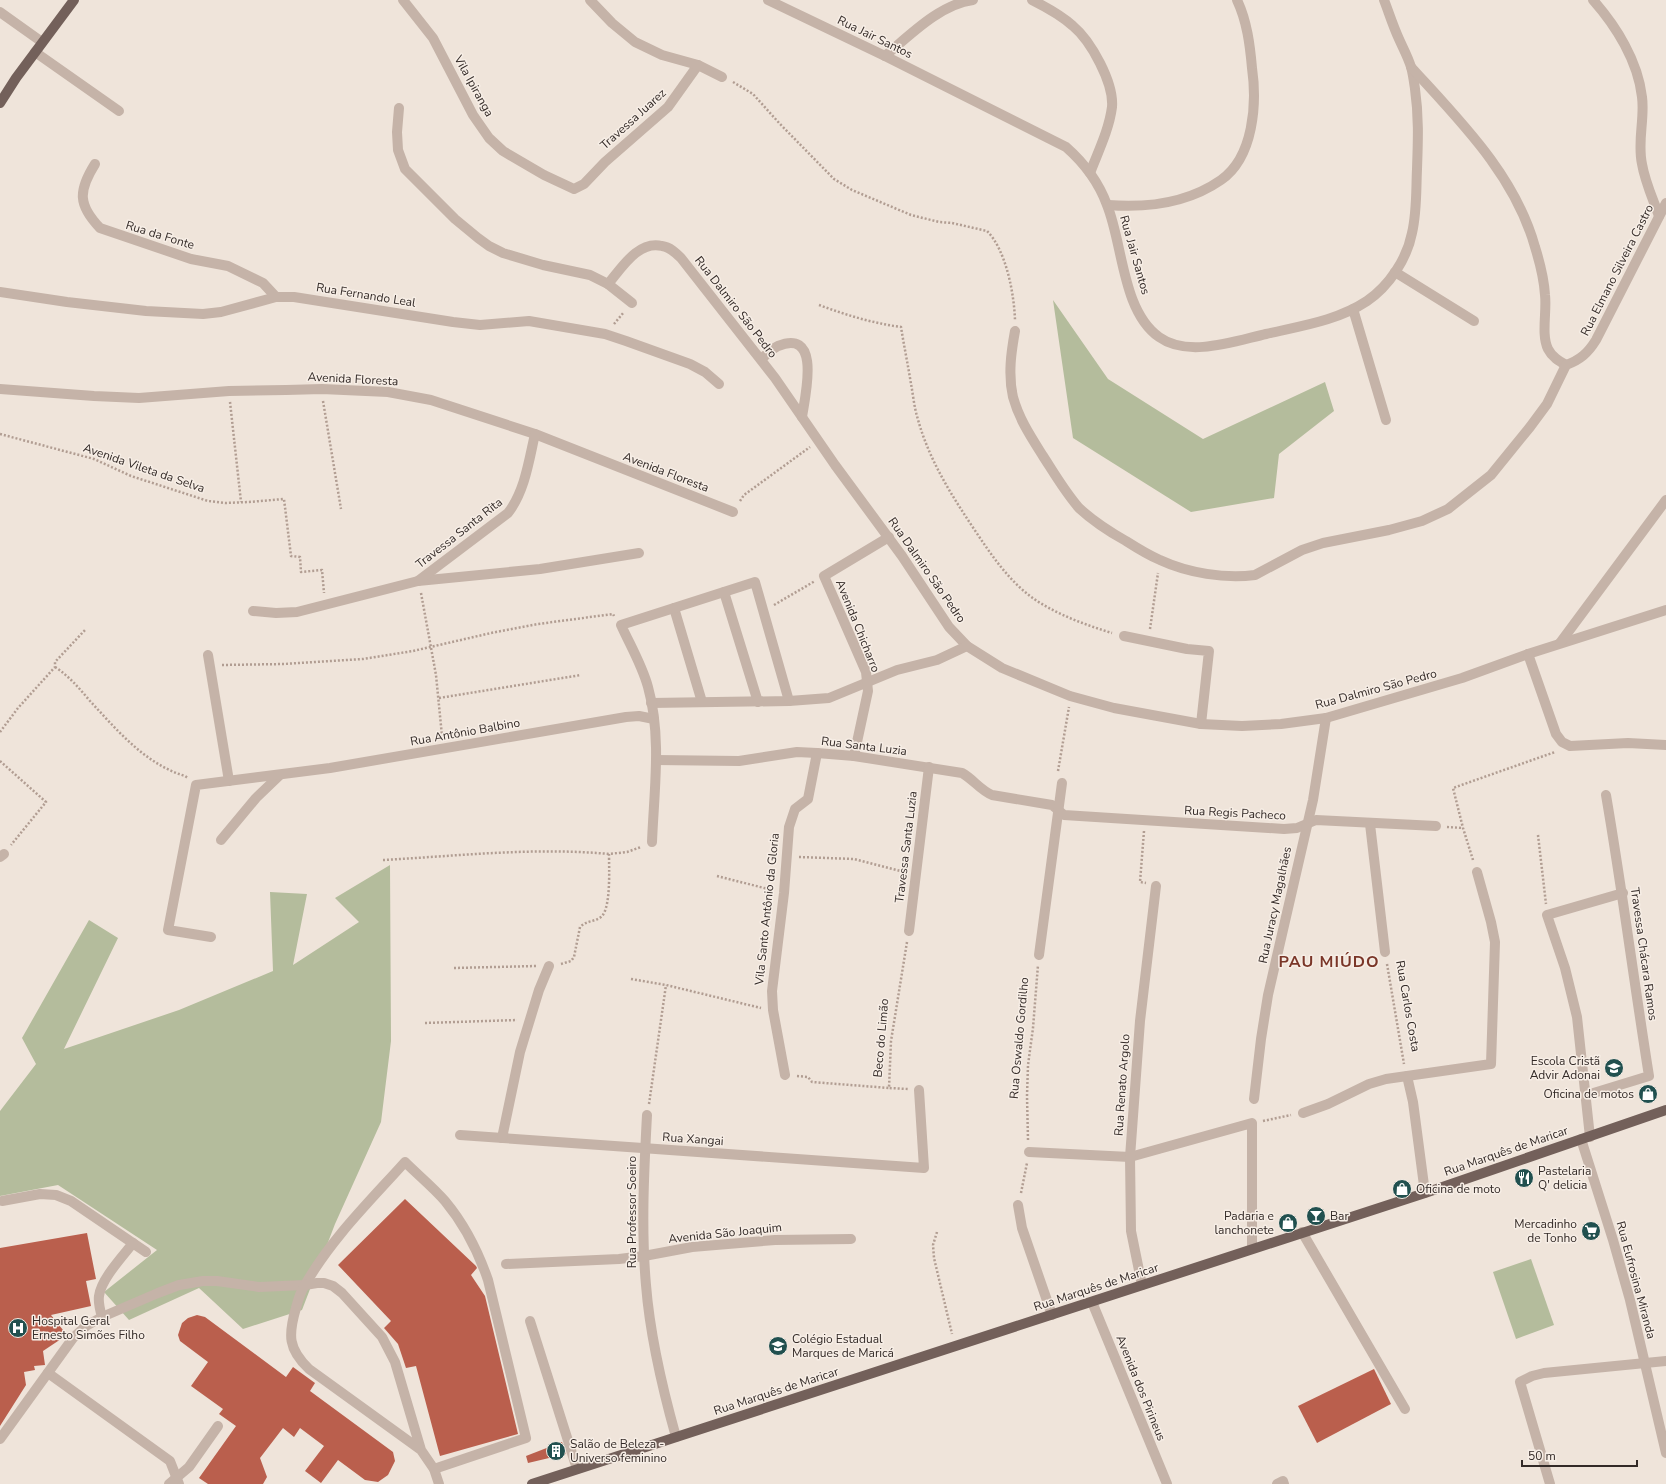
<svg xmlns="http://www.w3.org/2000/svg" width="1666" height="1484" font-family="'Nunito Sans',sans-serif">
<rect width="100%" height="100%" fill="#efe4da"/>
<g fill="#b4bc9c">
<polygon points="1053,300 1108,379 1203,439 1325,382 1334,411 1279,454 1274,498 1191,512 1073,438"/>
<polygon points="390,865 391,1041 381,1122 335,1224 302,1310 243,1329 199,1288 129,1320 104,1292 157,1250 58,1185 0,1196 0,1111 36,1064 22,1038 89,920 118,938 64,1049 179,1010 273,971 270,892 307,894 293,965 359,922 335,898"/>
<polygon points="1531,1259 1554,1325 1516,1339 1493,1272"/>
</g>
<g fill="#ba5f4d">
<polygon points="405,1199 476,1266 477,1268 471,1275 485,1296 518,1434 440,1456 416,1366 406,1368 398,1344 384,1328 391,1321 338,1265"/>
<polygon points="87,1233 96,1279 86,1281 91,1306 51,1315 67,1335 43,1351 45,1365 34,1366 35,1370 24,1372 26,1385 0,1426 0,1248"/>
<polygon points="197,1315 205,1317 286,1377 293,1367 315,1383 310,1391 393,1452 395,1461 388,1475 378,1482 365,1480 338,1460 321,1483 305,1471 324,1446 300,1428 294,1437 283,1428 260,1458 267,1477 263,1484 208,1484 199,1478 236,1426 219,1414 223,1409 191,1386 208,1362 180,1341 178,1335 182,1323 188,1318"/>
<polygon points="1374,1369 1391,1404 1317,1443 1298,1406"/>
<polygon points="562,1442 566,1454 528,1463 526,1456"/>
</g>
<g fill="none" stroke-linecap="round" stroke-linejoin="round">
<g stroke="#b19d92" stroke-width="2.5" stroke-dasharray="2 2" stroke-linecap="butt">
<path d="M 733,82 L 753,94 L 780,124 L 834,179 L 852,190 L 911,215 L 939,222 L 952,223 L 987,231 C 1006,250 1014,293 1015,320"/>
<path d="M 819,305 C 846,315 872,323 901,327 C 904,346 908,365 911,384 C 913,394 914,406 917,416 C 928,458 950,493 974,529 C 992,556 1010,583 1037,601 C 1061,616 1086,625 1112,633"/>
<polyline points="614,324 624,312"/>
<polyline points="323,401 341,509"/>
<polyline points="230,402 241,502"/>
<polyline points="0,434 94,459 131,476 208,501 225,503 249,502 284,499 291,556 300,557 301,572 322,570 324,593"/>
<polyline points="740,501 744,495 810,447"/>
<polyline points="421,593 436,675 442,736"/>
<polyline points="774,605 815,581"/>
<polyline points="1150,629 1158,573"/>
<polyline points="222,665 284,664 363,659 413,651 491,633 538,624 613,614 614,616"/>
<path d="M 55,667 C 69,676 79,688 90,701 C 117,730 145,764 185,776 L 188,778"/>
<polyline points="439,698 581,675"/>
<polyline points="0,732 18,708 55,667 55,662 85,630"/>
<polyline points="0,761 46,802 11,845"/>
<polyline points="1058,771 1069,707"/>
<polyline points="1447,827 1463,828"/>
<polyline points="1144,831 1140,882 1146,883"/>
<polyline points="1538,835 1546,904"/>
<polyline points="799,857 854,859 904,872"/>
<path d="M 383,860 C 458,856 534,847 609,854"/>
<polyline points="1473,860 1463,828 1453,788 1555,752"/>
<polyline points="717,876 772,890"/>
<polyline points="907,942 891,1041 889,1088 908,1089"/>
<path d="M 561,964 L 571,961 L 574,957 L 580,927 C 587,920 596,922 602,916 C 611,906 609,868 609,854 L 627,852 L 641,847"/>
<polyline points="1387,964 1404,1064"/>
<polyline points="454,968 536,966"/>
<polyline points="631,979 666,985 761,1008"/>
<polyline points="425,1023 517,1020"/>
<polyline points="797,1076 808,1077 812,1082 889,1088"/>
<polyline points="649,1104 666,985"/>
<polyline points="1263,1121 1291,1115"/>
<polyline points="1028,1140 1027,1096 1028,1065 1033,1028 1038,965"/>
<polyline points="1021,1193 1027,1163"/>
<polyline points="937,1232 933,1245 934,1258 952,1334"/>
</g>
<g stroke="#c5b3a8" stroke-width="10">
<polyline points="403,0 433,38 473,115 489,138 503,151 544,175 574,189 584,184 605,162 668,107 698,65"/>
<polyline points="590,0 612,23 635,42 662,55 698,65 722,77"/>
<path d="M 768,0 L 885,56 L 1066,147 C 1083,162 1099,183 1107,205 C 1123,244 1122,311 1159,337 C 1188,358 1235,341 1266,334 C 1300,326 1337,321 1367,301 C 1389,286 1407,259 1412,233 C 1417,212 1416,190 1417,169 C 1418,141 1419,117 1415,89 C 1414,82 1413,74 1411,67 C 1408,57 1403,48 1399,39 C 1393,26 1389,13 1384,0"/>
<path d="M 1032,0 C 1046,7 1061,15 1073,26 C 1091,41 1114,83 1112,107 C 1109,130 1098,152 1090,173"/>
<path d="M 1593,0 C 1616,26 1638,61 1642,97 C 1645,119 1637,141 1642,164 C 1645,182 1653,199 1659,216"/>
<polyline points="0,12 42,42"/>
<polyline points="35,52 119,111"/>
<path d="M 885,56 C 909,36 940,4 973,0"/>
<path d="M 1411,67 C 1460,121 1515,175 1535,247 C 1540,263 1544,279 1545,295 C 1547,311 1541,335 1548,349 C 1552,357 1559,361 1566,365"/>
<path d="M 399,108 L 397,132 L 398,150 L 405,169 L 455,219 L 478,238 L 489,246 L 503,253 L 543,265 L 590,275 L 608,284 C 621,269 638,240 662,246 C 670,247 676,253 681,258 L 775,378 L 835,465 L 902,556 L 949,627 L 967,646 L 1002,668 L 1070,696 L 1114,708 L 1201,724 L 1242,726 L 1281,724 L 1326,718 L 1462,678 L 1528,654 L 1666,610"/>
<path d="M 95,164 C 78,191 78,205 100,228 L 191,259 L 228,266 L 263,283 L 276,297"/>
<path d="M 1108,205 C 1146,208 1188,203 1221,180 C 1254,157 1257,103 1252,68 C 1250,45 1247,21 1237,0"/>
<polyline points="1395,272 1474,321"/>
<polyline points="608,284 632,303"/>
<polyline points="0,292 67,302 146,311 203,314 221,312 276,297 294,297 453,322 480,325 529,321 605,334 626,341 690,364 705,372 719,384"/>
<polyline points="1353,309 1386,420"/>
<path d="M 1015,331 C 1011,353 1008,375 1013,397 C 1019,419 1031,437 1043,456 C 1054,473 1065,492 1079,508 C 1093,521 1110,532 1126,541 C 1137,548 1148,555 1160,560 C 1188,573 1225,579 1255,575 L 1302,550 L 1323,543 L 1389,530 L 1422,521 L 1448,509 L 1491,475 L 1530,427 L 1547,404 L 1566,365 C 1580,360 1588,353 1596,340 L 1666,203"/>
<path d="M 761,359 C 766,355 772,349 778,346 C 822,328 805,396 802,417"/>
<polyline points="0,389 94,396 139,398 229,391 286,390 322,389 388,392 431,400 535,434 733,512"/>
<polyline points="418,581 540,569 639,553"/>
<polyline points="724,592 758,702"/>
<polyline points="674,608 702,702"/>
<path d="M 253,611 L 276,613 L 297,612 L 418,581 L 508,513 C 525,491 529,460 535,434"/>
<polyline points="1124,636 1187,649 1209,651 1201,724"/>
<polyline points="1560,643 1666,500"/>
<polyline points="1528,654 1556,734 1562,742 1570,746 1628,743 1666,745"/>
<polyline points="208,655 229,781"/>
<polyline points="651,703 789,701 829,698 897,670 937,660 967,646"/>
<polyline points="854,756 868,691 866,672 824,576 889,537"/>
<path d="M 656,760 L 739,761 L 797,752 L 817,753 L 854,756 L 962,773 C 973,779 980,790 992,795 L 1052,805 L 1064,815 L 1284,829 L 1297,828 L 1316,820 L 1436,826"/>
<polyline points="1370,824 1385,952"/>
<polyline points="221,840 256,798 280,775"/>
<path d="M 652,842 C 654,791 662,737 648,687 C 642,665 630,645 621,625 L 755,582 L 789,701"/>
<polyline points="0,857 4,854"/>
<polyline points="909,931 929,767"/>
<polyline points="211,937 168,930 196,785 330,768 626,717 639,716 654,719"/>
<polyline points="1039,955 1062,783"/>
<polyline points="785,1075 773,1010 772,991 784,893 789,827 795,809 808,799 817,753"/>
<polyline points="1407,1076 1413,1102 1425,1193"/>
<path d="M 1587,1095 L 1649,1076 C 1634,982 1622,888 1606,795"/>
<polyline points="1254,1099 1261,1039 1268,995 1313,800 1326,718"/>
<polyline points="1303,1113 1328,1104 1369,1084 1386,1079 1491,1064 1495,942 1491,922 1477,872"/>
<path d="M 647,1115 C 644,1171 641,1229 646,1285 C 650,1336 662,1387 676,1437"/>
<polyline points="460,1135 924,1168 919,1090"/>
<polyline points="1590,1137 1577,1017 1565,968 1547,915 1623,893"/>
<polyline points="502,1138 520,1052 539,990 549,966"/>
<polyline points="1581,1139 1613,1240 1630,1300 1666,1453"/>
<polyline points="1029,1152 1130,1157 1252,1123 1252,1248"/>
<polyline points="2,1201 40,1194 56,1195 71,1201 146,1252"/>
<polyline points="1018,1205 1022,1228 1052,1315"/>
<polyline points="1302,1232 1405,1409"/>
<polyline points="506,1264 619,1259 644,1256 692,1247 775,1240 851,1239"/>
<polyline points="1142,1285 1131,1231 1130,1157 1140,1021 1156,886"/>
<polyline points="1092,1302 1167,1484"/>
<path d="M 102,1317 C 100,1310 98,1303 99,1296 C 101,1279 123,1256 133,1243"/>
<polyline points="530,1321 577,1469"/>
<polyline points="48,1373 170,1461 179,1484"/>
<path d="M 0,1439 L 73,1338 L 86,1326 L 102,1317 L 158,1293 L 179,1285 L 203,1281 L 217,1281 L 259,1287 L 305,1285 C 331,1239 370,1201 405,1162 C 418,1175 433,1187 445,1201 C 465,1225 478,1251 488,1280 L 526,1438 L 434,1469"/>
<path d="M 421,1450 L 309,1369 C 288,1349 288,1335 296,1308 C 298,1300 300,1292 305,1285 L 317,1283 L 324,1283 L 333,1286 L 342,1293 L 382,1337 L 395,1362 L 421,1450 L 434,1469 L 439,1484"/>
<polyline points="169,1484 189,1467 218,1426"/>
<polyline points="1277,1484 1283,1481 1284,1484"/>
<polyline points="1550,1484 1520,1382 1532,1376 1544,1373 1666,1361"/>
</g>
<g stroke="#73605a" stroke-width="10">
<polyline points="0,103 16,78 74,0"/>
<polyline points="532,1484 1425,1193 1666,1110"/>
</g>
</g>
<defs>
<g id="school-disc" transform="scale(1)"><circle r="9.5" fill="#21504f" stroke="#f7eee6"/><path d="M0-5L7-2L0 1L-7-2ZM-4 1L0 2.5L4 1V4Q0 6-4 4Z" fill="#fff"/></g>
<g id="shop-disc" transform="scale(1)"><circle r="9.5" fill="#21504f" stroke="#f7eee6"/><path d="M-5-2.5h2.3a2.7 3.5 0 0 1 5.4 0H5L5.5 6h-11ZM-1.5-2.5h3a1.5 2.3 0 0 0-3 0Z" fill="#fff"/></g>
<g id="restaurant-disc" transform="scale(1)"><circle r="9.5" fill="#21504f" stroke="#f7eee6"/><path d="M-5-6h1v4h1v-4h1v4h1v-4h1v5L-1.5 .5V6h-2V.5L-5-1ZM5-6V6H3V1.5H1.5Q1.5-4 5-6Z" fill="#fff"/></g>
<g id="bar-disc" transform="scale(1)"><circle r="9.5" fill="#21504f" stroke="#f7eee6"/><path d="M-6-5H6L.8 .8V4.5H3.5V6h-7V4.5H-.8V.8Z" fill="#fff"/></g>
<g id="supermarket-disc" transform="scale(1)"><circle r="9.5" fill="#21504f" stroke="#f7eee6"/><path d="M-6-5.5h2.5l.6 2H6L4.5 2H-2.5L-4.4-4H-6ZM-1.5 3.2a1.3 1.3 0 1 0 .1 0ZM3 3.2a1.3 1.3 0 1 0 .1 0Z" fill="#fff"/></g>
<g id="hospital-disc" transform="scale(1)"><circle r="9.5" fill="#21504f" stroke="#f7eee6"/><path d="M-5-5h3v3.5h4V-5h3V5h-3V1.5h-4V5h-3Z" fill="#fff"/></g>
<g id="building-disc" transform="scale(1)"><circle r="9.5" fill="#21504f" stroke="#f7eee6"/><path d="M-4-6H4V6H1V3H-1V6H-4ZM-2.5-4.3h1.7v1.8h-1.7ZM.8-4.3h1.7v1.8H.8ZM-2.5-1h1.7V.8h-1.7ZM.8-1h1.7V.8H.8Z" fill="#fff"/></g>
</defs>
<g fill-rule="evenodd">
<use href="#school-disc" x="1614" y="1068"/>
<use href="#shop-disc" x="1648" y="1094"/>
<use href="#restaurant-disc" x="1524" y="1178"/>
<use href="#shop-disc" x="1402" y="1189"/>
<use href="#bar-disc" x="1316" y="1216"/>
<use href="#shop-disc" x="1288" y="1223"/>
<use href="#supermarket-disc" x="1591" y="1231"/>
<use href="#hospital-disc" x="18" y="1328"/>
<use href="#school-disc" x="778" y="1346"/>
<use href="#building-disc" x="556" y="1451"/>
</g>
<g text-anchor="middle" stroke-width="3" stroke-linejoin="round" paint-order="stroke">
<g font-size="12" fill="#332a27" stroke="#f7eee6">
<text transform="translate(875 37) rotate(26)" y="4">Rua Jair Santos</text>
<text transform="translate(474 86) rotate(61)" y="4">Vila Ipiranga</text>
<text transform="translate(633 119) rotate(-42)" y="4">Travessa Juarez</text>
<text transform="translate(160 235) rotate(17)" y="4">Rua da Fonte</text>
<text transform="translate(1135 255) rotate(74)" y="4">Rua Jair Santos</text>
<text transform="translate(1617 270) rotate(-63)" y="4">Rua Elmano Silveira Castro</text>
<text transform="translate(366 295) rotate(9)" y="4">Rua Fernando Leal</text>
<text transform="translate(736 307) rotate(52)" y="4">Rua Dalmiro São Pedro</text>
<text transform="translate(353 379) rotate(3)" y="4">Avenida Floresta</text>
<text transform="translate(144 468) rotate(19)" y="4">Avenida Vileta da Selva</text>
<text transform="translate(666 472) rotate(21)" y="4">Avenida Floresta</text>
<text transform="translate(459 533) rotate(-38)" y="4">Travessa Santa Rita</text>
<text transform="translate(927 570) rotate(55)" y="4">Rua Dalmiro São Pedro</text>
<text transform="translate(858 626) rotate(68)" y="4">Avenida Chicharro</text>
<text transform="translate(1376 689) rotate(-15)" y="4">Rua Dalmiro São Pedro</text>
<text transform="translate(465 732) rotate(-10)" y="4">Rua Antônio Balbino</text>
<text transform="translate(864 746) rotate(7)" y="4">Rua Santa Luzia</text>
<text transform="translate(1235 813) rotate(3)" y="4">Rua Regis Pacheco</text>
<text transform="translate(906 847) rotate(-83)" y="4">Travessa Santa Luzia</text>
<text transform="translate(1275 905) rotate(-78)" y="4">Rua Juracy Magalhães</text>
<text transform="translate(767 909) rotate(-84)" y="4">Vila Santo Antônio da Gloria</text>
<text transform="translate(1644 954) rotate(82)" y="4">Travessa Chácara Ramos</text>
<text transform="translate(1408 1006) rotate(80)" y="4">Rua Carlos Costa</text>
<text transform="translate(881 1038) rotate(-85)" y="4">Beco do Limão</text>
<text transform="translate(1019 1038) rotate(-85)" y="4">Rua Oswaldo Gordilho</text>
<text transform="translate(1122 1085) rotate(-86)" y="4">Rua Renato Argolo</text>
<text transform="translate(693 1139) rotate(4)" y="4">Rua Xangai</text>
<text transform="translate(1506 1151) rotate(-19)" y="4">Rua Marquês de Maricar</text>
<text transform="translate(632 1212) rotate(-90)" y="4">Rua Professor Soeiro</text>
<text transform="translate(725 1233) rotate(-6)" y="4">Avenida São Joaquim</text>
<text transform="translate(1636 1280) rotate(75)" y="4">Rua Eufrosina Miranda</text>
<text transform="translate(1096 1287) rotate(-18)" y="4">Rua Marquês de Maricar</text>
<text transform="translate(1141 1388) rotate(68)" y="4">Avenida dos Pirineus</text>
<text transform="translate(776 1391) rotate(-18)" y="4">Rua Marquês de Maricar</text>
</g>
<g font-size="12" fill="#332a27" stroke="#f7eee6" text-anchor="start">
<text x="1600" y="1065" text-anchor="end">Escola Cristã<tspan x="1600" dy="14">Advir Adonai</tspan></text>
<text x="1634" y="1098" text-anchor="end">Oficina de motos</text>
<text x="1538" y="1175">Pastelaria<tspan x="1538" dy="14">Q' delicia</tspan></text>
<text x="1416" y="1193">Oficina de moto</text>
<text x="1274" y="1220" text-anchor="end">Padaria e<tspan x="1274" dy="14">lanchonete</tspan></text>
<text x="1330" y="1220">Bar</text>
<text x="1577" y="1228" text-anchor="end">Mercadinho<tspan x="1577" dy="14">de Tonho</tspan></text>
<text x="32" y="1325">Hospital Geral<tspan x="32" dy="14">Ernesto Simões Filho</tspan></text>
<text x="792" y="1343">Colégio Estadual<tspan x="792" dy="14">Marques de Maricá</tspan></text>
<text x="570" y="1448">Salão de Beleza -<tspan x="570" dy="14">Universo feminino</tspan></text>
</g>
<g font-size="16" font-weight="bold" letter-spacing="1" fill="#7a3628" stroke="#f7eee6">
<text x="1329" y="967">PAU MIÚDO</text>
</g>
</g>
<path d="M1522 1460v6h115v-6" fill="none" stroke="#332a27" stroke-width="2"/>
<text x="1528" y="1460" font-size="12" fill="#332a27" stroke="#f7eee6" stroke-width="3" paint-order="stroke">50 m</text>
</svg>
